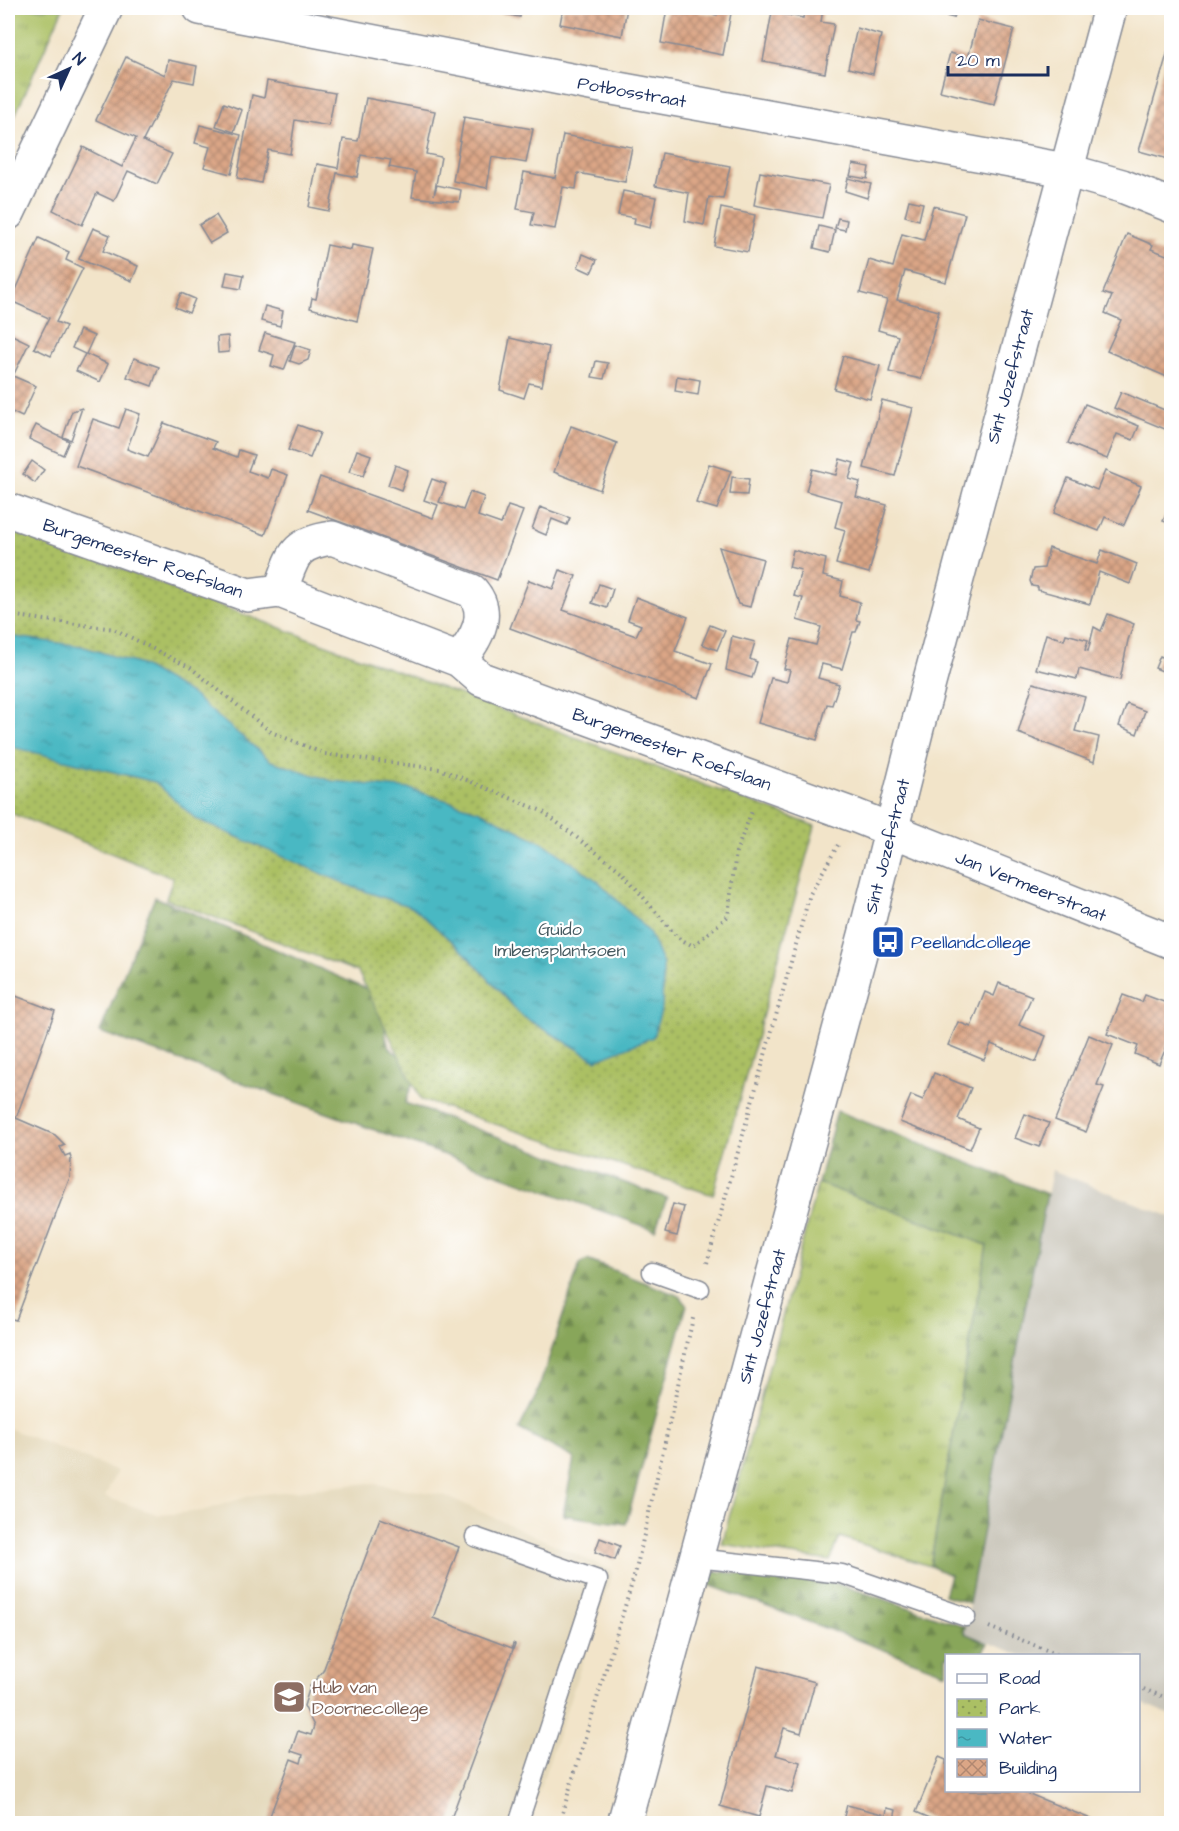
<svg xmlns="http://www.w3.org/2000/svg" width="1179" height="1831" font-family="'Architects Daughter',sans-serif">
<defs>
<pattern id="grass-tufts" width="24" height="20" patternUnits="userSpaceOnUse" patternTransform="scale(1.5)"><rect width="24" height="20" fill="#abc064"/><path d="M3 7l-1-3M5 7V3M7 7l1-3M15 17l-1-3M17 17v-4M19 17l1-3" fill="none" stroke="#8a9c56"/></pattern>
<pattern id="forest-firs" width="22" height="20" patternUnits="userSpaceOnUse" patternTransform="scale(1.5)"><rect width="22" height="20" fill="#88a65a"/><path d="M5 1l3.5 6h-7zM16 11l3.5 6h-7z" fill="#6e884e"/></pattern>
<pattern id="park-dots" width="8" height="8" patternUnits="userSpaceOnUse" patternTransform="scale(1.5)"><rect width="8" height="8" fill="#abc064"/><path d="M2 2h.1M6 6h.1" fill="none" stroke="#8a9c56" stroke-width="1.8" stroke-linecap="round"/></pattern>
<pattern id="water-ripples" width="26" height="14" patternUnits="userSpaceOnUse" patternTransform="scale(1.5)"><rect width="26" height="14" fill="#4ab8c3"/><path d="M2 4q2-2 4 0t4 0M15 11q2-2 4 0t4 0" fill="none" stroke="#3d96a2"/></pattern>
<pattern id="building-cross-hatch" width="8" height="8" patternUnits="userSpaceOnUse" patternTransform="scale(1.5)"><rect width="8" height="8" fill="#dba686"/><path d="M0 0l8 8M0 8l8-8" fill="none" stroke="#b18871"/></pattern>
</defs>
<rect width="100%" height="100%" fill="#fff"/>
<filter id="ink" filterUnits="userSpaceOnUse"><feTurbulence type="fractalNoise" baseFrequency=".0167" numOctaves="2"/><feDisplacementMap in="SourceGraphic" scale="12" xChannelSelector="R" yChannelSelector="G"/><feConvolveMatrix kernelMatrix="1 2 1 2 8 2 1 2 1" color-interpolation-filters="sRGB"/></filter>
<filter id="wash" filterUnits="userSpaceOnUse"><feTurbulence type="fractalNoise" baseFrequency=".008" numOctaves="4" result="noise"/><feDisplacementMap in="SourceGraphic" scale="24" xChannelSelector="R" yChannelSelector="G"/><feGaussianBlur stdDeviation="1.35" result="paint"/><feColorMatrix in="noise" values="0 0 0 0 0 0 0 0 0 0 0 0 0 0 0 0 0 1.4 0 .05"/><feComposite in="paint" operator="in"/></filter>
<g filter="url(#wash)">
<rect width="100%" height="100%" fill="#f2e4c9"/>
<polygon fill="#e3d7b8" points="8,1428 117,1471 105,1497 160,1515 202,1511 253,1495 369,1483 444,1495 613,1571 528,1823 8,1823"/>
<polygon fill="#c8c4b8" points="1052,1170 1171,1217 1171,1715 1139,1702 1138,1656 1021,1655 964,1633"/>
<g fill="url(#grass-tufts)" stroke="#637861" stroke-width="1.5">
<polygon points="8,8 63,8 8,131"/>
<polygon points="818,1183 987,1245 930,1566 840,1537 830,1561 722,1544"/>
</g>
<g fill="url(#forest-firs)" stroke="#526a5c" stroke-width="1.5">
<path d="M 155,897 L 374,992 C 391,1012 379,1037 393,1051 C 400,1057 412,1060 420,1064 L 405,1103 L 667,1198 L 655,1230 L 100,1032 Z"/>
<polygon points="837,1111 1047,1194 969,1603 944,1595 950,1575 930,1566 987,1245 818,1183"/>
<polygon points="587,1260 680,1296 687,1305 626,1524 563,1515 574,1458 519,1429 537,1394 580,1264"/>
<polygon points="714,1571 835,1583 965,1626 964,1633 988,1643 981,1655 946,1656 946,1673 709,1585"/>
</g>
<polygon fill="url(#park-dots)" stroke="#637861" stroke-width="1.5" points="8,527 815,826 713,1195 421,1100 358,972 166,899 173,878 8,812"/>
<polygon fill="url(#water-ripples)" stroke="#327490" stroke-width="1.5" points="8,636 81,646 141,665 191,694 271,761 332,781 410,789 480,811 545,844 599,882 649,932 663,965 662,1007 653,1037 596,1060 522,1016 467,955 414,908 353,887 196,819 155,782 8,746"/>
<g id="blocks">
<g fill="url(#building-cross-hatch)">
<polygon points="476,8 522,8 520,17"/>
<polygon points="563,8 627,8 622,36 560,24"/>
<polygon points="667,8 700,8 699,12 717,15 718,8 732,8 723,55 661,43"/>
<polygon points="805,8 823,8 821,22 834,24 825,73 763,61 772,12 803,18"/>
<polygon points="915,8 957,8 954,18"/>
<polygon points="978,20 1014,29 994,104 940,91 950,53 968,58"/>
<polygon points="857,28 881,35 873,74 848,68"/>
<polygon points="1172,37 1172,160 1139,151"/>
<polygon points="126,57 165,75 168,60 197,66 194,83 174,79 143,141 172,154 157,184 128,171 114,201 97,193 82,225 53,210 83,147 122,167 136,138 96,120"/>
<polygon points="267,81 335,93 329,126 295,120 290,154 268,150 261,183 237,178 252,95 264,98"/>
<polygon points="366,98 435,111 426,154 441,157 434,195 437,185 461,190 459,202 412,197 416,172 389,167 391,160 361,155 357,177 337,173 329,211 309,207 317,164 338,168 343,139 358,141"/>
<polygon points="224,103 242,110 234,132 216,126"/>
<polygon points="464,117 533,129 526,163 492,157 487,188 453,181"/>
<polygon points="200,125 241,135 231,174 204,167 210,147 195,143"/>
<polygon points="563,135 632,147 625,182 578,173 576,189 563,187 555,229 531,225 534,212 517,209 524,172 555,178"/>
<polygon points="662,153 730,166 723,199 709,197 704,225 685,221 689,193 655,186"/>
<polygon points="853,164 869,167 867,179 850,176"/>
<polygon points="760,172 829,185 822,218 754,205"/>
<polygon points="848,178 871,184 867,198 845,191"/>
<polygon points="623,191 656,197 650,228 634,224 635,218 618,215"/>
<polygon points="909,200 923,203 919,220 905,216"/>
<polygon points="933,206 965,214 946,282 905,271 897,300 939,311 921,379 889,372 898,336 878,330 887,300 860,293 869,260 893,267 902,234 924,240"/>
<polygon points="721,208 755,215 748,252 714,246"/>
<polygon points="216,215 227,233 210,243 199,225"/>
<polygon points="838,218 847,220 845,230 835,228"/>
<polygon points="819,226 835,230 830,252 814,248"/>
<polygon points="93,228 110,235 103,251 138,266 132,281 79,259"/>
<polygon points="1127,234 1153,245 1151,249 1172,257 1172,379 1107,351 1121,320 1105,313 1112,296 1103,293"/>
<polygon points="39,238 69,252 66,260 83,268 56,322 66,326 51,356 34,348 49,318 11,301"/>
<polygon points="327,245 351,250 352,245 373,249 357,321 310,308 312,298 316,299"/>
<polygon points="583,254 597,260 591,273 578,267"/>
<polygon points="227,272 244,275 241,289 224,286"/>
<polygon points="181,293 195,299 189,313 175,307"/>
<polygon points="265,306 283,311 280,326 261,321"/>
<polygon points="80,330 94,336 86,354 108,364 100,382 76,371 85,354 72,348"/>
<polygon points="8,333 29,343 13,376 36,386 22,417 8,410"/>
<polygon points="265,333 295,342 284,370 271,366 274,355 259,350"/>
<polygon points="228,336 229,352 218,353 217,337"/>
<polygon points="510,338 549,347 542,386 529,383 524,398 500,390"/>
<polygon points="295,345 311,350 308,360 299,364 290,361"/>
<polygon points="843,356 880,366 870,399 834,389"/>
<polygon points="134,358 159,367 152,386 127,377"/>
<polygon points="596,361 608,363 604,379 592,377"/>
<polygon points="677,376 700,380 698,395 675,391"/>
<polygon points="1121,392 1172,413 1172,432 1114,408"/>
<polygon points="882,400 913,408 895,476 864,468"/>
<polygon points="1085,404 1139,426 1133,440 1117,434 1107,459 1068,443"/>
<polygon points="82,408 71,440 63,437 72,411"/>
<polygon points="126,409 140,414 127,449 148,457 164,423 216,442 213,448 237,457 239,450 254,455 248,471 268,478 271,469 288,475 265,535 76,466 93,419 119,428"/>
<polygon points="36,425 69,441 63,455 29,439"/>
<polygon points="298,425 320,433 310,458 288,450"/>
<polygon points="571,426 617,443 600,490 554,472"/>
<polygon points="357,450 371,455 363,476 349,472"/>
<polygon points="840,459 854,463 849,479 860,482 856,497 887,505 869,573 836,564 845,530 835,527 842,501 806,491 812,469 836,475"/>
<polygon points="32,461 44,470 35,483 23,474"/>
<polygon points="709,464 731,471 717,509 696,503"/>
<polygon points="395,465 408,470 401,490 388,485"/>
<polygon points="1105,471 1141,486 1124,525 1105,517 1099,531 1054,513 1068,478 1097,490"/>
<polygon points="320,477 433,518 438,505 424,500 432,479 446,484 439,502 463,510 470,492 484,497 478,516 501,524 508,506 523,511 497,580 308,510"/>
<polygon points="732,477 749,479 747,495 730,494"/>
<polygon points="1172,502 1172,524 1163,521"/>
<polygon points="540,507 570,518 567,525 552,519 546,535 532,529"/>
<polygon points="719,547 763,559 750,607 738,604"/>
<polygon points="1049,548 1097,564 1102,550 1137,564 1130,584 1099,572 1090,604 1038,590 1038,587 1032,586 1030,581 1033,569 1044,568"/>
<polygon points="793,550 826,559 823,576 843,581 840,596 860,602 856,620 860,621 856,632 853,632 842,669 822,664 818,678 839,684 832,705 827,704 817,740 758,723 771,678 787,682 790,670 784,669 792,639 816,645 821,627 797,620 803,598 794,596 801,570 789,567"/>
<polygon points="560,570 576,576 563,610 636,636 641,625 628,620 636,597 688,617 675,651 712,664 699,698 510,628 529,580 553,589"/>
<polygon points="599,584 613,589 607,608 592,603"/>
<polygon points="1108,614 1134,624 1128,640 1120,680 1079,669 1077,679 1036,669 1046,634 1064,640 1066,634 1088,640 1085,650 1088,651 1094,627 1101,631"/>
<polygon points="710,625 725,631 717,650 702,644"/>
<polygon points="732,636 755,642 750,659 757,662 752,678 726,670"/>
<polygon points="1160,656 1172,661 1172,675 1155,668"/>
<polygon points="1033,683 1085,697 1075,731 1099,737 1094,762 1018,733"/>
<polygon points="1127,704 1145,711 1137,734 1119,726"/>
<polygon points="999,983 1032,996 1019,1025 1046,1036 1036,1062 991,1044 984,1060 948,1045 958,1022 971,1027 985,992 994,996"/>
<polygon points="8,993 55,1011 16,1118 55,1135 65,1145 60,1147 65,1156 70,1154 71,1159 70,1177 16,1320 8,1318"/>
<polygon points="1123,995 1142,1002 1145,995 1172,1005 1172,1034 1159,1064 1135,1054 1138,1046 1107,1034"/>
<polygon points="1089,1035 1113,1045 1097,1085 1104,1087 1086,1132 1055,1120"/>
<polygon points="934,1073 971,1088 958,1119 979,1128 970,1149 900,1122 911,1095 923,1100"/>
<polygon points="1025,1114 1049,1123 1039,1147 1015,1138"/>
<polygon points="673,1204 684,1207 677,1236 665,1233"/>
<polygon points="380,1518 459,1547 433,1618 512,1648 513,1643 515,1644 449,1824 267,1824 291,1759 301,1763 303,1755 291,1751 298,1731 311,1735 314,1726 304,1706 310,1686 323,1671"/>
<polygon points="600,1538 620,1546 615,1560 595,1552"/>
<polygon points="758,1666 815,1682 801,1733 784,1728 776,1755 800,1762 792,1793 767,1786 759,1817 720,1806"/>
<polygon points="939,1757 946,1760 946,1791 1022,1791 1103,1824 944,1824 916,1812"/>
<polygon points="847,1805 886,1815 887,1808 896,1810 893,1824 842,1824"/>
</g>
</g>
</g>
<g filter="url(#ink)">
<use href="#blocks" fill-opacity="0" stroke="#868a94" stroke-width="1.5"/>
<g fill="none" stroke-linecap="round" stroke-linejoin="round">
<g stroke="#868a94" stroke-width="21">
<g id="lane">
<polyline points="652,1272 700,1289"/>
<polyline points="475,1537 598,1580 518,1824"/>
<polyline points="696,1558 842,1574 966,1617"/>
</g>
</g>
<g stroke="#868a94" stroke-width="36">
<g id="street">
<polyline points="200,8 596,85 1065,170 1122,186 1172,206"/>
<polyline points="8,213 106,8"/>
<polyline points="8,510 248,595 280,591 459,660 481,679 856,816 1172,942"/>
<path d="M 280,591 C 294,557 291,544 332,538 L 472,591 C 492,614 476,640 459,660"/>
<polyline points="624,1824 865,935 917,728 1110,8"/>
</g>
</g>
<g stroke="#868a94" stroke-width="4" stroke-dasharray="1.5 4.5" stroke-linecap="butt">
<polyline points="8,615 114,629 191,668 271,732 325,754 440,769 542,811 622,872 677,937 693,946 728,916 736,852 752,811"/>
<polyline points="707,1263 810,894 838,845"/>
<polyline points="989,1627 1061,1656"/>
<polyline points="1138,1687 1172,1700"/>
<polyline points="559,1824 636,1570 694,1314"/>
</g>
<use href="#lane" stroke="#fff" stroke-width="18"/>
<use href="#street" stroke="#fff" stroke-width="33"/>
</g>
</g>
<defs>
<g id="bus-square" transform="scale(1.725)"><rect x="-9" y="-9" width="18" height="18" rx="4" fill="#1a4fb4" stroke="#fff"/><path d="M-5-6H5V4H4V6H2V4H-2V6H-4V4H-5ZM-3.5-4V0h7V-4ZM-3.5 1.2v1.5H-2V1.2ZM2 1.2v1.5H3.5V1.2Z" fill="#fff"/></g>
<g id="school-square" transform="scale(1.725)"><rect x="-9" y="-9" width="18" height="18" rx="4" fill="#8d6e63" stroke="#fff"/><path d="M0-5L7-2L0 1L-7-2ZM-4 1L0 2.5L4 1V4Q0 6-4 4Z" fill="#fff"/></g>
</defs>
<g fill-rule="evenodd">
<use href="#bus-square" x="888" y="942"/>
<use href="#school-square" x="289" y="1697"/>
</g>
<g text-anchor="middle" stroke-width="4.5" stroke-linejoin="round" paint-order="stroke">
<g font-size="18" fill="#1b2f5e" stroke="#fff">
<text transform="translate(632 92) rotate(10)" y="6">Potbosstraat</text>
<text transform="translate(1010 376) rotate(-75)" y="6">Sint Jozefstraat</text>
<text transform="translate(143 558) rotate(19)" y="6">Burgemeester Roefslaan</text>
<text transform="translate(672 749) rotate(20)" y="6">Burgemeester Roefslaan</text>
<text transform="translate(887 846) rotate(-76)" y="6">Sint Jozefstraat</text>
<text transform="translate(1031 886) rotate(22)" y="6">Jan Vermeerstraat</text>
<text transform="translate(762 1316) rotate(-75)" y="6">Sint Jozefstraat</text>
</g>
<g font-size="18" fill="#465a60" stroke="#fff">
<text x="560" y="935">Guido<tspan x="560" dy="21">Imbensplantsoen</tspan></text>
</g>
<g font-size="18" fill="#164399" stroke="#fff" text-anchor="start">
<text x="911" y="948">Peellandcollege</text>
</g>
<g font-size="18" fill="#785e54" stroke="#fff" text-anchor="start">
<text x="312" y="1693">Hub van<tspan x="312" dy="21">Doornecollege</tspan></text>
</g>
</g>
<rect width="1179" height="1831" fill="none" stroke="#fff" stroke-width="30"/>
<rect x="945" y="1654" width="195" height="138" fill="#ffffff" stroke="#a4acbf" stroke-width="1.5"/>
<rect x="957" y="1674" width="30" height="9" fill="#ffffff" stroke="#a4acbf" stroke-width="1.5"/>
<text x="999" y="1684" font-size="18" fill="#1b2f5e">Road</text>
<rect x="957" y="1699" width="30" height="18" fill="url(#park-dots)" stroke="#a4acbf" stroke-width="1.5"/>
<text x="999" y="1714" font-size="18" fill="#1b2f5e">Park</text>
<rect x="957" y="1729" width="30" height="18" fill="url(#water-ripples)" stroke="#a4acbf" stroke-width="1.5"/>
<text x="999" y="1744" font-size="18" fill="#1b2f5e">Water</text>
<rect x="957" y="1759" width="30" height="18" fill="url(#building-cross-hatch)" stroke="#a4acbf" stroke-width="1.5"/>
<text x="999" y="1774" font-size="18" fill="#1b2f5e">Building</text>
<g transform="translate(69 69) rotate(45)" stroke="#ffffff" stroke-width="4.5" paint-order="stroke">
<path d="M0-4.5L10 22L0 15L-10 22Z" fill="#1b2f5e"/>
<text y="-9" font-size="16" font-weight="bold" text-anchor="middle" fill="#1b2f5e">N</text>
</g>
<path d="M948 66v9h100v-9" fill="none" stroke="#1b2f5e" stroke-width="3"/>
<text x="957" y="66" font-size="18" fill="#1b2f5e" stroke="#ffffff" stroke-width="4.5" paint-order="stroke">20 m</text>
</svg>
